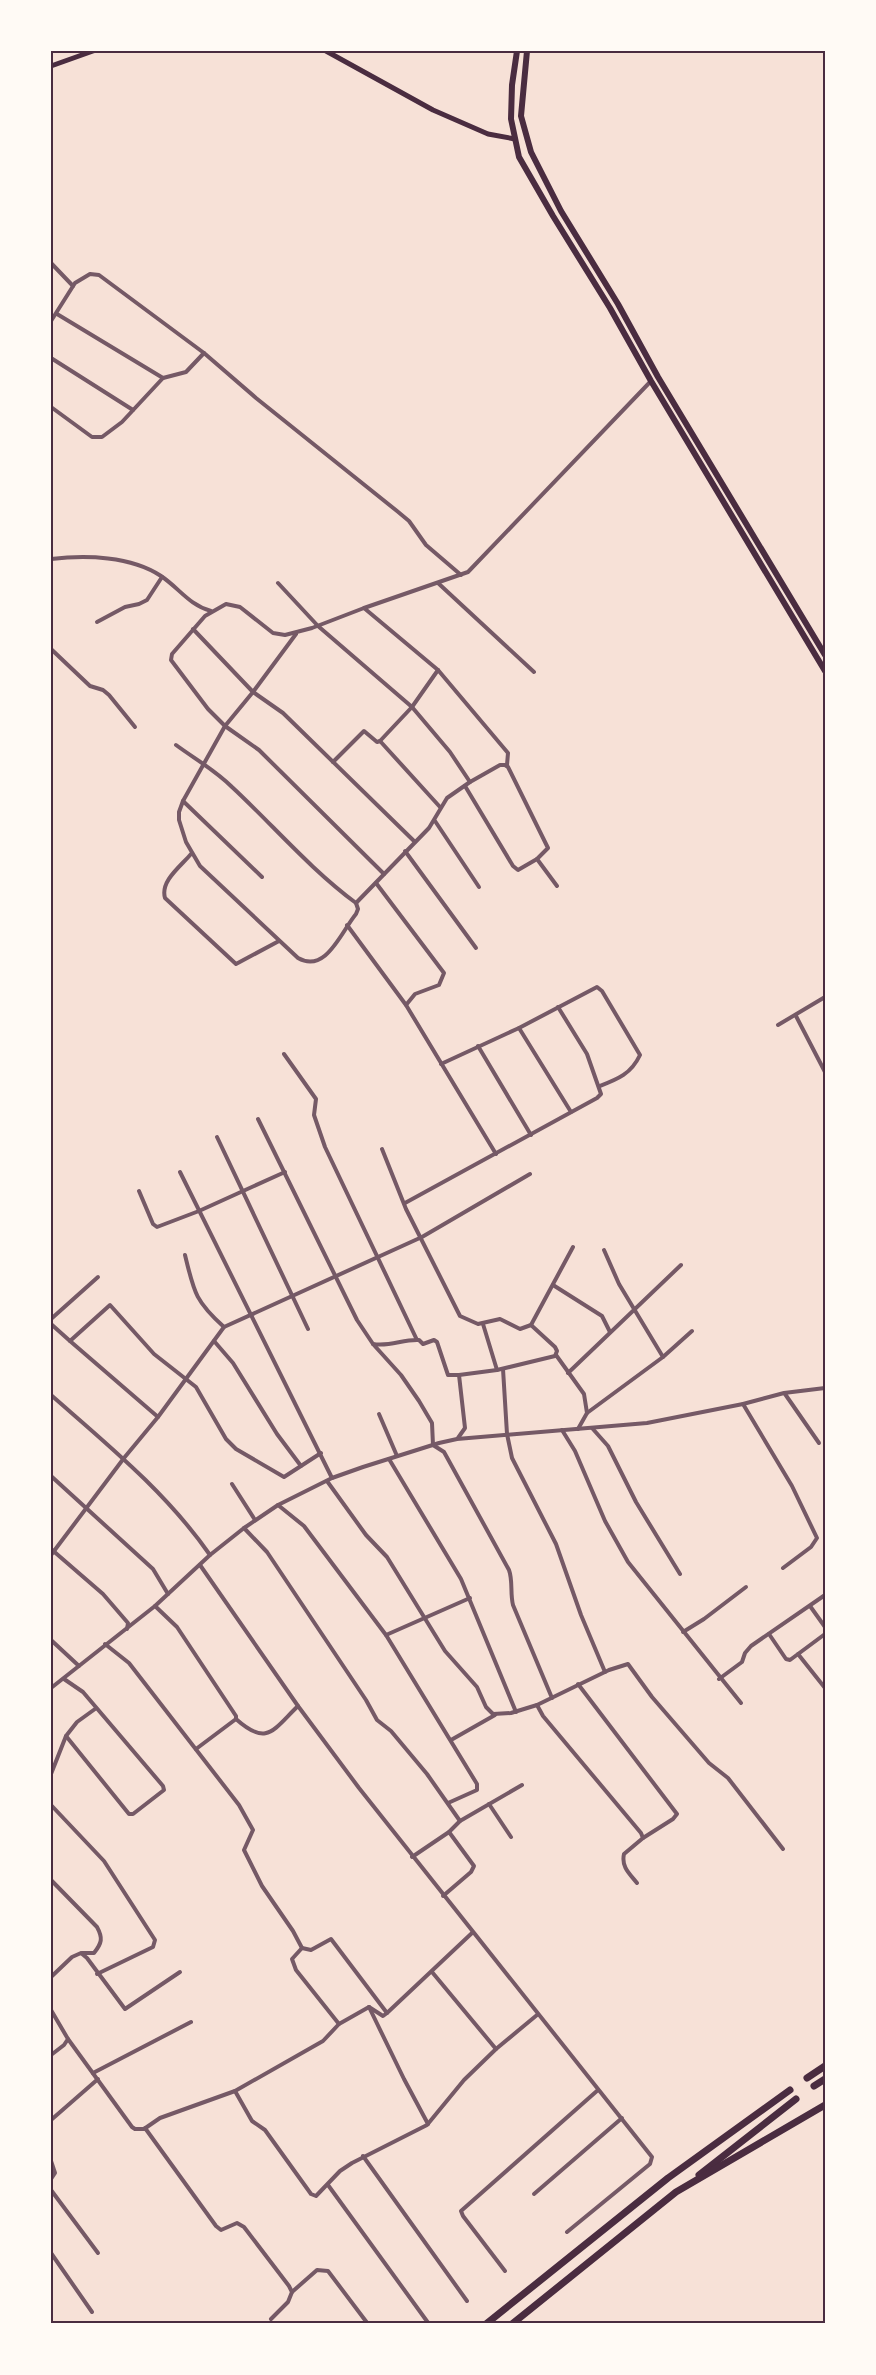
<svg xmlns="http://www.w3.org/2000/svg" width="876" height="2375" font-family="'Golos Text',sans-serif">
<rect width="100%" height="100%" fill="#f7e1d7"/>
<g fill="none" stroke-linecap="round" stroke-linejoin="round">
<g stroke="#755966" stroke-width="4">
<polyline points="51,263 73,286"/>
<polyline points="57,314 163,378"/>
<polyline points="51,321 75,283 90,274 99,275 204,353 256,398 397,511 409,521 426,545 461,575"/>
<polyline points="51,358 133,410"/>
<polyline points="51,407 92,437 102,437 122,422 163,378 186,372 204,353"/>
<path d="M 51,559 C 86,555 131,556 161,576 C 179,588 189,605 211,611"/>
<polyline points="278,583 318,626 412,707 450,752 470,782"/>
<polyline points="438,583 534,672"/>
<polyline points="364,608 438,670 508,753 507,765"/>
<polyline points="97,622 125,607 139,604 147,600 162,577"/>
<polyline points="296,634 253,692 283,713 414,841"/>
<polyline points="51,649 90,686 103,690 109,695 135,727"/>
<polyline points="380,741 440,807"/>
<path d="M 176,745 C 195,759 215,770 232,787 C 273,825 310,869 356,903 L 358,909 L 356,914 C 341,932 326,974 298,958 L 200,866 L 186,842 L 179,820 L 179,812 L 183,801 L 225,726 L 253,692 L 193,629"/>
<polyline points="333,762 364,731 377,742 380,741 412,707 438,670"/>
<polyline points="465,786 513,866 518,870 537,859 557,886"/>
<polyline points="183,801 262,877"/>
<polyline points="435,821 479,887"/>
<polyline points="405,851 476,948"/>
<path d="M 191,854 C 181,866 160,881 165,898 L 236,964 L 279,941"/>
<polyline points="384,874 259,750 225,726 208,709 171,660 172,654 205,616 226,604 240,607 273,633 285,635 312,628 364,608 468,572 651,381"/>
<polyline points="376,883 444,973 439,985 415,994 406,1005"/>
<polyline points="356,903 429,828 447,798 470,782 500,765 505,765 508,767 548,848 537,859"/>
<polyline points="347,925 406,1005 496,1154"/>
<polyline points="796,1016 825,1072"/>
<polyline points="778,1025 825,997"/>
<polyline points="519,1028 571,1112"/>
<polyline points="478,1046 531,1135"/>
<polyline points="284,1054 316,1099 314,1115 325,1147 417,1340"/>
<path d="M 441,1064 L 519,1028 L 597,987 L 602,991 L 640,1055 C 631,1074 618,1079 600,1086"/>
<path d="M 258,1119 L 357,1320 L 373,1344 L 401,1375 L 419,1401 L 432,1423 L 433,1445 L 444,1452 L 509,1570 C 513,1581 510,1593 513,1605 L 552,1698"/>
<polyline points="217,1137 308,1329"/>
<polyline points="382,1149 406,1209 460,1316 478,1324 500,1319 520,1329 531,1325 573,1247"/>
<polyline points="180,1172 332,1478"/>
<polyline points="139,1191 153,1224 157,1227 199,1211 285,1172"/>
<polyline points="405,1203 597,1098 601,1094 587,1054 558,1007"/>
<polyline points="604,1250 619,1284 663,1357 692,1331"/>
<path d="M 185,1255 C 194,1292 195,1301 224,1327"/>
<polyline points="553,1285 602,1316 610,1332"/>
<polyline points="51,1319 98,1277"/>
<polyline points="51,1324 70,1341"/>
<polyline points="483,1324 497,1370"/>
<polyline points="214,1341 233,1363 277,1434 301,1466"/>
<path d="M 373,1344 C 390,1347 403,1339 419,1340 L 423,1344 L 434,1340 L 437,1342 L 448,1375 L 459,1375 L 465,1428 L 458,1438"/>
<polyline points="556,1355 584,1394 587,1413 578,1429"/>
<polyline points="503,1369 507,1434 512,1458 556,1544 581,1615 605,1672"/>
<polyline points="568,1373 681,1265"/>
<polyline points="459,1375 497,1370 555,1356 557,1351 555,1347 531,1325"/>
<polyline points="785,1394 819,1443"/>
<path d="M 51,1395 C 108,1445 167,1493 210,1555"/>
<polyline points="743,1404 792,1486 817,1538 811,1547 783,1568"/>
<polyline points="587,1413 663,1357"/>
<polyline points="379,1414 397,1456"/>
<polyline points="158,1417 70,1341 110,1305 154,1354 196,1387 226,1439 236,1449 284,1477 321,1453"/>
<polyline points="592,1428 608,1446 636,1502 680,1574"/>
<polyline points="562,1430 575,1451 605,1521 628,1562 741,1703"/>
<polyline points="389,1459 461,1579 516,1712"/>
<polyline points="51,1476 153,1569 168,1594"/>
<polyline points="327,1481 366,1535 387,1557 445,1651 477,1687 486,1707 493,1714 511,1713 537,1705 609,1670 628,1664 652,1697 709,1763 728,1778 783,1849"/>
<polyline points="232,1484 255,1520"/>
<polyline points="278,1505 304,1526 386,1635 477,1784 477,1790 448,1803"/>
<polyline points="244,1528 267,1552 366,1700 377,1720 391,1731 427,1774 460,1821"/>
<polyline points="51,1549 103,1594 128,1623 127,1629"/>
<polyline points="51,1555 124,1458 158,1417 224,1327 422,1237 530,1174"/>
<polyline points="200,1565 298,1706 359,1788 652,2157 650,2164 567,2232"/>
<path d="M 155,1606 L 177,1627 L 236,1716 L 236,1719 C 267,1747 273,1730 298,1706"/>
<polyline points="810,1606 825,1627"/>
<polyline points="683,1632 704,1619 746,1587"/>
<polyline points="769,1634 786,1659 790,1660 825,1634"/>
<polyline points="386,1635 470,1598"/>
<polyline points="51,1640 79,1666"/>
<polyline points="105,1644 129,1663 239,1805 253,1830 244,1850 262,1886 293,1931 302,1948 311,1950 331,1939 387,2013 383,2016 369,2007"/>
<polyline points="798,1654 825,1688"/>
<polyline points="64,1679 83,1692 163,1786 164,1790 133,1814 129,1814 66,1736"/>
<polyline points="719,1679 742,1662 745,1653 751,1646 825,1595"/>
<polyline points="578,1684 677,1814 673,1819 643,1838"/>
<polyline points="51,1688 155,1606 210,1555 244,1528 278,1505 332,1478 363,1467 439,1443 457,1439 647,1423 743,1404 784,1393 825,1388"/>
<path d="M 537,1705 L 543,1716 L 641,1833 L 643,1838 L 624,1854 C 621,1867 630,1874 637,1883"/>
<polyline points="451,1740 495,1715"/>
<polyline points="196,1749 236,1719"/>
<polyline points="51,1774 66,1736 77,1722 95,1709"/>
<polyline points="489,1804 511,1837"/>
<polyline points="51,1805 104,1861 155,1940 153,1947 97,1974"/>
<polyline points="412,1857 449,1832 460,1821 522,1785"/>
<path d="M 51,1880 L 97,1927 C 103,1938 102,1943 94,1953 L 82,1953"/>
<polyline points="443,1896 471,1872 474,1866 449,1832"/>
<polyline points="302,1948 292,1959 296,1970 339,2024"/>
<polyline points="432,1972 496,2049"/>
<polyline points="51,1977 72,1957 81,1953 87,1958 125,2009 180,1972"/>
<polyline points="369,2007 404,2079 428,2124"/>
<polyline points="51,2010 68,2039 64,2045 51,2055"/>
<polyline points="387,2013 472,1933"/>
<polyline points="68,2039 132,2127 135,2129 144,2129 160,2118 235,2091 323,2041 339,2024 369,2007"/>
<polyline points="93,2073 191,2022"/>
<polyline points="235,2091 252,2121 265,2130 311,2194 316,2196 340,2171 352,2163 427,2125 464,2080 496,2049 537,2015"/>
<polyline points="51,2120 98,2079"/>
<polyline points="145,2128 216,2226 221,2230 237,2223 244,2227 289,2286 292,2292 288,2302 271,2319"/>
<polyline points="363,2156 467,2301"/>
<polyline points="51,2161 55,2173 51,2179"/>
<polyline points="328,2185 429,2324"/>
<polyline points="51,2190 98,2253"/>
<polyline points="534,2194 622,2118"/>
<polyline points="51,2253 92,2312"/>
<polyline points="505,2271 463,2216 461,2211 598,2090"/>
<polyline points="292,2292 317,2270 328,2271 368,2324"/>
</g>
<g stroke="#4a2c40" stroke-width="5">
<polyline points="326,51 433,110 488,134 515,139"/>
<polyline points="51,66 93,51"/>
</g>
<g stroke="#4a2c40" stroke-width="6">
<polyline points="517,51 512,85 511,119 519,157 553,216 610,308 651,381 825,671"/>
<polyline points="527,51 521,116 531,152 561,211 618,304 658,377 825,655"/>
</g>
<g stroke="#4a2c40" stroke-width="7">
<polyline points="807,2078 825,2066"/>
<polyline points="814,2086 825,2079"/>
<polyline points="699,2175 796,2099"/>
<polyline points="486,2324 668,2178 790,2090"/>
<polyline points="512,2324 676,2192 825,2105"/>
</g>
</g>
<rect width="876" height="2375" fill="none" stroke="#fffaf5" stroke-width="105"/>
<rect x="52" y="52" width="772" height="2270" fill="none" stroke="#4a2c40" stroke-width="2"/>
</svg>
